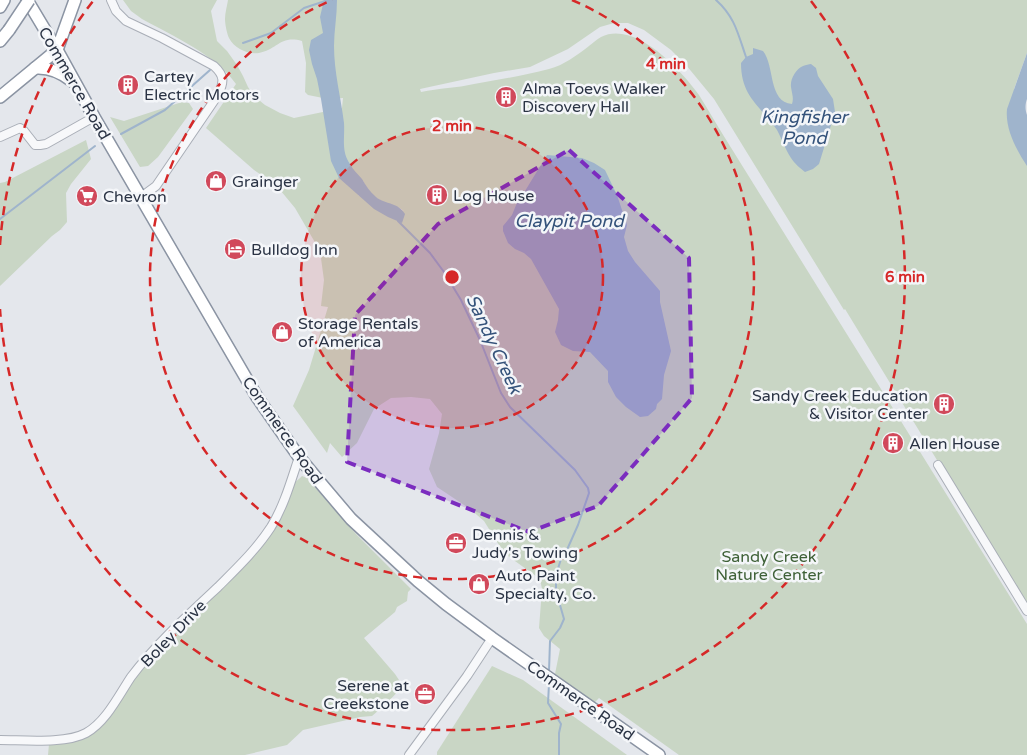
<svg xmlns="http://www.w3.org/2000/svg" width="1027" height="755" font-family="'Varela Round',sans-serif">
<rect width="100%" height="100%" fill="#e4e7ec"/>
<g fill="#c9d6c5" fill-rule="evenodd">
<path d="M 123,0 L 217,0 L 211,11 L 217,41 L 227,51 L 237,65 L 243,76 L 248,87 L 254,96 L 265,105 L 280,113 L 294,118 L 342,108 L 343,98 L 328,99 L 308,95 L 305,92 L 306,63 L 302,41 C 280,35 277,50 259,53 C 248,55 234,48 229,38 C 227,34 225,24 225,19 C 225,13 227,6 228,0 L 1027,0 L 1027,53 L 1014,89 L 1027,158 L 1027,603 L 971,516 L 845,309 L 844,310 L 714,99 L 686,65 L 671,50 L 644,30 L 628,23 L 614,23 L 600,27 L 568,49 L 530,67 L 494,73 L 420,89 L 421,92 C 439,88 457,88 474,84 C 499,80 525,75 549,69 C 564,65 576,56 589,46 C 592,44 597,39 601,37 C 635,20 681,70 699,95 C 708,109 716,124 725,138 L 1027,624 L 1027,755 L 679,755 L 599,698 L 594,703 L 555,674 L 560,649 L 544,636 L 539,628 L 542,589 L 540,579 L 504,553 L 484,521 L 470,509 L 437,487 L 429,469 L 439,433 L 442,414 L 430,399 L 411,397 L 391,398 L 374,409 L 357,443 L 342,457 L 330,443 L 327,453 L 293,406 L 309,370 L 328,307 L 321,306 L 324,280 L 320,251 L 295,208 L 276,185 L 254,170 L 206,128 L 236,84 C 216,55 173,36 142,19 L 131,11 ZM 363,181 C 368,191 375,199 386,203 C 392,205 399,207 404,211 L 358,195 Z"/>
<polygon points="182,102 189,103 193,109 158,157 148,166 140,167 110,117 124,121"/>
<polygon points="86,140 91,159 71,184 66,193 67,222 60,230 52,236 0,286 0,183 5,182"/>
<polygon points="302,476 307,478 356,534 411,589 408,592 407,601 397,607 395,612 364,638 395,674 403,686 386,704 372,716 360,717 303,730 287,745 245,755 48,755 49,744 79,739 130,685 143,668 159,649 251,559 293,484 300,478"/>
<polygon points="492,666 523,680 627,755 437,755 437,752"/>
</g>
<g fill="#9fb4cc">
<path d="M 324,0 L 337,0 C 337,16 334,31 334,46 C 334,72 341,98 344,123 C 345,138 341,151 350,164 C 353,170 358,174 362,179 C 366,186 370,192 376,197 C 386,205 398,202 405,214 L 402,223 L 388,217 L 374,209 L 339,178 L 331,161 L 321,99 L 317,79 L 312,64 L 309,50 L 311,40 L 323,33 L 320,17 Z"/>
<path d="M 753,48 L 763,51 C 775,66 768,102 792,104 C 794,98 792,94 791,87 C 790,79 796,69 803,66 C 806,65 809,64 811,64 L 816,68 L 818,76 L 833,99 L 835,112 L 819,164 L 813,169 L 805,172 C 800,168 794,163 791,158 C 785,149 782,139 777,130 C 760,105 741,97 741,63 L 746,57 L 753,54 Z"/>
<path d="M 1027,53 L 1027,99 C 1025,104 1025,110 1027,115 L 1027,166 C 1016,149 1005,129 1007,109 Z"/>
<polygon points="547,155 582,158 594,163 605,170 617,195 627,225 624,237 628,251 635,262 660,291 660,302 671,351 664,375 662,399 657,404 656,409 648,416 640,417 626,407 616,397 608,382 608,371 590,352 573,351 561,345 555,332 558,320 559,309 531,259 524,253 515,249 508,243 503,231 503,226 512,215 521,193 525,191"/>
</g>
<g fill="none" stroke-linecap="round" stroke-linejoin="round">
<g stroke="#9fb4cc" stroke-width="2">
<path d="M 716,0 C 735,17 738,34 746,57"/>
<polyline points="243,43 271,33 304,8 328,0"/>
<polyline points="121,134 165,110 210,70"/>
<polyline points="0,219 95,146"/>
<polyline points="398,221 430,253 444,272 461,300 480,340 501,393 510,407 575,470 588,488 589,493 578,525 566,552 561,559 556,575 556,591 564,619 560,628 550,641 549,671"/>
<polyline points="549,684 548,703 561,724 559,733 559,755"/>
</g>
<g stroke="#a9aeb7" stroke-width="10">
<g id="minor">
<path d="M 111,0 L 116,11 L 126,21 L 162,38 L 214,66 C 225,76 224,82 218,95 L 156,186 L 141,197"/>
<polyline points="0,137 20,128 24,131 35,145 40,145 46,144 94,117"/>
<polyline points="938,465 1027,611"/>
<path d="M 0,740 C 24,740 66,744 86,733 C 106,722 119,695 131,677 C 156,644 188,615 218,587 C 237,568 256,550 271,527 C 284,506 291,481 299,457"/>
<polyline points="409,755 467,676 492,638"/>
</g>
</g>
<g stroke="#8b94a3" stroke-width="14">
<g id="highway">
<polyline points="27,0 57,50 94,117 257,397 299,457 323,486 351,519 418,581 446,604 492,638 659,755"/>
<polyline points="0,7 4,0"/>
<polyline points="0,41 9,30"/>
<path d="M 35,68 C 50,67 61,72 72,81"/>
<polyline points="0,97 57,50 75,0"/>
</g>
</g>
<use href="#minor" stroke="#f7f8fa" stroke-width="8"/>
<use href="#highway" stroke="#fff" stroke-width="11"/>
<g stroke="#8b94a3" stroke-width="14" stroke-linecap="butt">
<polyline id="highway-bridge" points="9,30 29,0"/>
</g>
<use href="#highway-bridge" stroke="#fff" stroke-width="11"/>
</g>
<path fill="#7b2cbf" fill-opacity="0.2" stroke="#7b2cbf" stroke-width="4" stroke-dasharray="10 6" stroke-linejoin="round" d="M 569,150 L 689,258 L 692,398 L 598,506 L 529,532 L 347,462 L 355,315 L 438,224 Z"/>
<circle cx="452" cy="277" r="151" fill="#d62828" fill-opacity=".12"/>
<g fill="none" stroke="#d62828" stroke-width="2.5" stroke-dasharray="9 6">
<circle cx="452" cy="277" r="151"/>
<path d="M572 0A302 302 0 1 1 332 0"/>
<path d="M0 245A453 453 0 0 1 93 1M811 1A453 453 0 1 1 0 309"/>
</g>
<defs>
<g id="building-disc" transform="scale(1.125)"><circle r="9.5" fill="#d1495b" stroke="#f4f6f9"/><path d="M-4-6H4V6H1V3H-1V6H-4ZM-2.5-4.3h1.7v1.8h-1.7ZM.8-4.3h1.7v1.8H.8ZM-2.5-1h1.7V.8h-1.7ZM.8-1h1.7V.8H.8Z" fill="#fff"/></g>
<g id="shop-disc" transform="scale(1.125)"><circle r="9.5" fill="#d1495b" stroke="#f4f6f9"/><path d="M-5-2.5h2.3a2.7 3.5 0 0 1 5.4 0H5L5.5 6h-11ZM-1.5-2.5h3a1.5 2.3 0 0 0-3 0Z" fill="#fff"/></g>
<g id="supermarket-disc" transform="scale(1.125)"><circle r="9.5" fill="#d1495b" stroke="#f4f6f9"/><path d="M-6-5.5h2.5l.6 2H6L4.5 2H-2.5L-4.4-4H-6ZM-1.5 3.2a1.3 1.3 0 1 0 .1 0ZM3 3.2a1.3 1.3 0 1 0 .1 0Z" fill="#fff"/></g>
<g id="hotel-disc" transform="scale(1.125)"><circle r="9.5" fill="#d1495b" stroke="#f4f6f9"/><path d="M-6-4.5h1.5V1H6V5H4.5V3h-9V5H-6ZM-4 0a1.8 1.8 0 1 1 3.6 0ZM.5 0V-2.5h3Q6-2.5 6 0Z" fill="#fff"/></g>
<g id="office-disc" transform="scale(1.125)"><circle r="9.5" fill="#d1495b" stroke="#f4f6f9"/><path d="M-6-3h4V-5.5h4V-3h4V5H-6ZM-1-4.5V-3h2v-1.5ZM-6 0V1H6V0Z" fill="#fff"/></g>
</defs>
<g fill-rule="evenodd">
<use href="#building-disc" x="128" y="85"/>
<use href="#building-disc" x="506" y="97"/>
<use href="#shop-disc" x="216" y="181"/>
<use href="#building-disc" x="437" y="195"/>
<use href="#supermarket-disc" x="87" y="196"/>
<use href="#hotel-disc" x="235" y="249"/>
<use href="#shop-disc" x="282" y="332"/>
<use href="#building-disc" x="944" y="404"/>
<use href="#building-disc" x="893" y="443"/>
<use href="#office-disc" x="456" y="543"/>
<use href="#shop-disc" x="479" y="584"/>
<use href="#office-disc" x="425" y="694"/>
</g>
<g text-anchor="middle" stroke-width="5" stroke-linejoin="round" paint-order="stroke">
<g font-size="16" fill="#2b3445" stroke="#f4f6f9" text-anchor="start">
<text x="144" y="82">Cartey<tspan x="144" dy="18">Electric Motors</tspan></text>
<text x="522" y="94">Alma Toevs Walker<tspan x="522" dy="18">Discovery Hall</tspan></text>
<text x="232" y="187">Grainger</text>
<text x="453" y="201">Log House</text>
<text x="103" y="202">Chevron</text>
<text x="251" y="255">Bulldog Inn</text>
<text x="298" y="329">Storage Rentals<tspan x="298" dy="18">of America</tspan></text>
<text x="928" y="401" text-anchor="end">Sandy Creek Education<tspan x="928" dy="18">&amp; Visitor Center</tspan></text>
<text x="909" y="449">Allen House</text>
<text x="472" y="540">Dennis &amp;<tspan x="472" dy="18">Judy's Towing</tspan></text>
<text x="495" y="581">Auto Paint<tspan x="495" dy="18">Specialty, Co.</tspan></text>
<text x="409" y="691" text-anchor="end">Serene at<tspan x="409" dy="18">Creekstone</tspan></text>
</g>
<g font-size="16" fill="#2b3445" stroke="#f4f6f9">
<text transform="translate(75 83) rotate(60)" y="6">Commerce Road</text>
<text transform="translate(283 430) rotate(55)" y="6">Commerce Road</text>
<text transform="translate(173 633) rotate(-46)" y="6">Boley Drive</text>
<text transform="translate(581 700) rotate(35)" y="6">Commerce Road</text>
</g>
<g font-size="16" fill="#3f6138" stroke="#f4f6f9">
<text x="769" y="562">Sandy Creek<tspan x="769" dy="18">Nature Center</tspan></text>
</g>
<g font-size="18" font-style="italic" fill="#34527a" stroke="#f4f6f9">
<text x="804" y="123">Kingfisher<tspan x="804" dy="21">Pond</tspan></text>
<text x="569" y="227">Claypit Pond</text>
<text transform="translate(494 344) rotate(65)" y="6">Sandy Creek</text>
</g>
</g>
<circle cx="452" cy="277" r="8" fill="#d62828" stroke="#f4f6f9" stroke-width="2.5"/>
<g font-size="15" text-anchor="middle" font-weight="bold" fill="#d62828" stroke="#f4f6f9" stroke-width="5" stroke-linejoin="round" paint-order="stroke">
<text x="666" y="69">4 min</text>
<text x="452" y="131">2 min</text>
<text x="905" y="282">6 min</text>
</g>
</svg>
